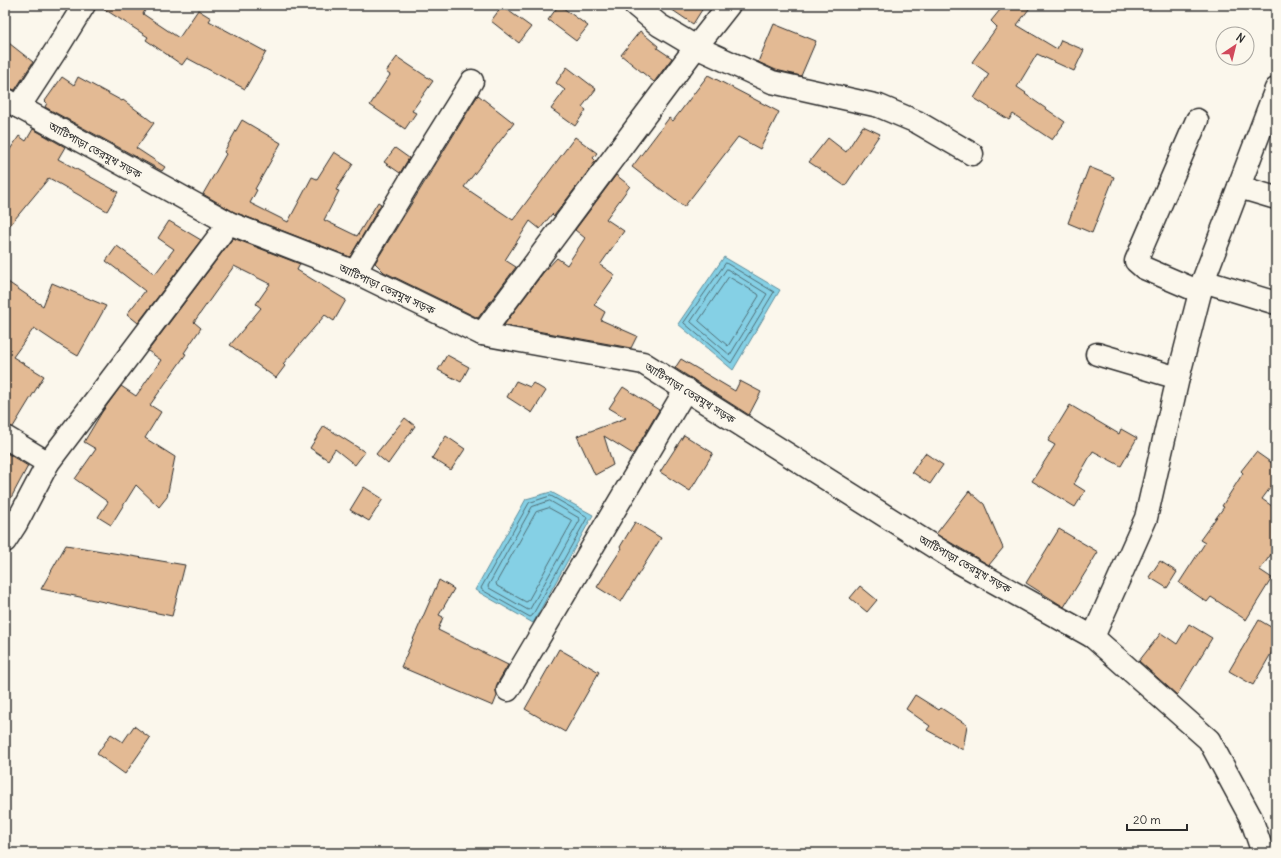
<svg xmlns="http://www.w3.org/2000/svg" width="1281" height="858" font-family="Delius,'Noto Sans Bengali',sans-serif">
<rect width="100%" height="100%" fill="#fbf7ec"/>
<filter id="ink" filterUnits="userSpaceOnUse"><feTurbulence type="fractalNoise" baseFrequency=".025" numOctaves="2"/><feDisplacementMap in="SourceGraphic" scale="8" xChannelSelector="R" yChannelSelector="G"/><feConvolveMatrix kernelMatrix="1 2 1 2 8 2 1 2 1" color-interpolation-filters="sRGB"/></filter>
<g filter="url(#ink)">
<g fill="#85d0e5" stroke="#618e9b">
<polygon points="724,257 780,290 733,370 678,324"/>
<polygon points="551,492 593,515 533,623 475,590 526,499"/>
</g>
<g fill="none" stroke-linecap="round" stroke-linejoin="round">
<g stroke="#4f6d75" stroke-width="1">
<polygon points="726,263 774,292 731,363 684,323"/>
<polygon points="727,269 767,294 730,355 691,322"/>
<polygon points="729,277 758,294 759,296 728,346 699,321"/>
<polygon points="551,496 586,516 587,518 532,616 530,617 482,590 481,588 529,503"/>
<polygon points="550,501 579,518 580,520 530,609 528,610 489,588 488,586 532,507"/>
<polygon points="549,508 571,520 572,522 528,601 526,602 497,586 496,583 536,512"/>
</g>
</g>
<g fill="#e3ba94" stroke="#2b2b2b">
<polygon points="98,5 148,5 143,14 179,38 198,10 211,18 209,21 266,52 245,89 187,58 182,65 146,40 148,37"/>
<polygon points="559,5 588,26 576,41 548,20"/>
<polygon points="665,5 705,5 693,24"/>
<polygon points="1004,5 1032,5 1017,25 1057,49 1061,40 1084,50 1074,71 1037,54 1017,87 1026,93 1025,94 1065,122 1052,140 1013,114 1009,120 974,98 989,74 972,62 997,27 991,21"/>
<polygon points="502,6 531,27 519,43 491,21"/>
<polygon points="774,24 816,41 801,76 776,70 758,62"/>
<polygon points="640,31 658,46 657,48 672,58 654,82 621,55"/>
<polygon points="5,40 33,62 15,90 5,87"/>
<polygon points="397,57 433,81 412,111 416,113 405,129 370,105 390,75 386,72"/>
<polygon points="567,67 596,89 582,107 586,110 575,126 551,109 565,90 556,83"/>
<polygon points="708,75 779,112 760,149 738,137 684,207 632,167 669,118 673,121"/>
<polygon points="62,77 74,85 78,77 122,101 123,100 154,123 136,148 165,167 162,171 45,107 47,103 45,101"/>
<polygon points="478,95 514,123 464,187 513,220 575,137 597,153 593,158 596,161 554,216 552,214 540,229 530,221 505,260 516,267 478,318 384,272 375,263"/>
<polygon points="242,120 281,143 255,189 257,190 250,203 288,222 312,177 317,179 334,152 353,164 336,190 339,191 324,220 357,236 378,202 381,204 350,257 234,212 203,194 226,154 224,152"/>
<polygon points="863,126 880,134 845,186 809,162 828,138 846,152"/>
<polygon points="33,129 65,147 58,159 118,192 107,211 49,178 5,231 5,157 19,136 26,141"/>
<polygon points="395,148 409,158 400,173 384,162"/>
<polygon points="1089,167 1114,177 1092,233 1068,223"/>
<polygon points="616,175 630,186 606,219 624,231 600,265 615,275 594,305 605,312 601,320 637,336 631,348 504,325 543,273 557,258 567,265 585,238 575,230"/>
<polygon points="169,221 201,240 138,323 127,314 145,291 106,261 117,246 155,274 174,249 158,238"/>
<polygon points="233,238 300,264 297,270 346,300 334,321 325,315 283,364 285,366 276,378 230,345 261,308 256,304 270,284 234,266 194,322 201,328 184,353 186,354 150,405 161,412 145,438 175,457 167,497 159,507 136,485 111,525 98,517 108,502 75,479 96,449 84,442 102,412 121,386 136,396 161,360 148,351"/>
<polygon points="5,280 43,306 52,283 106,306 78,356 61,346 34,328 13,357 44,376 13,427 5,425"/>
<polygon points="447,355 469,367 461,382 438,370"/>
<polygon points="681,359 735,391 740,381 761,392 749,415 675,368"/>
<polygon points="516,381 530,387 533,383 546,391 532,413 507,397"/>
<polygon points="623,387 659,410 633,454 604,436 613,465 595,475 577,436 626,418 609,408"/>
<polygon points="1070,405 1119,434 1121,429 1137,438 1121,466 1093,451 1074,484 1085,491 1075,507 1032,481 1055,445 1048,441"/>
<polygon points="405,418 415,426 388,464 376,454"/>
<polygon points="324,426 365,452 355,465 335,449 328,460 310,448"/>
<polygon points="684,435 713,453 690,491 660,472"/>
<polygon points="446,436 465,449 451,470 432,458"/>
<polygon points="5,452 28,466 5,509"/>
<polygon points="1256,452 1276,466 1276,480 1262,499 1276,509 1276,547 1260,570 1272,578 1246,620 1211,597 1207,602 1179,583 1205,543 1200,540 1224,507 1222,506 1243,473 1241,471"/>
<polygon points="925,453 943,465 930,484 912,472"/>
<polygon points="364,487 383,499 369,521 350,510"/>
<polygon points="969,491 984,504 1003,548 989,565 936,534"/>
<polygon points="635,522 661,538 621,602 597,587 622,548 620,547"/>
<polygon points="1059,529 1098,552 1064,607 1026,583"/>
<polygon points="66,545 185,565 172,616 41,589"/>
<polygon points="1160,561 1177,572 1167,588 1149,577"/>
<polygon points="439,580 454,589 439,615 443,617 438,630 508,665 497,684 496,690 497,696 493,706 401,667"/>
<polygon points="860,586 877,600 867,612 850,598"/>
<polygon points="1259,620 1276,630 1276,645 1253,685 1229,671"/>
<polygon points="1189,624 1212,638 1177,695 1139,661 1161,633 1177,644"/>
<polygon points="559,649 599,672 565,732 525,709"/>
<polygon points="915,695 939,710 941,708 967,725 963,750 927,730 930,726 906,709"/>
<polygon points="134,726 150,738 125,774 97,754 111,734 123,742"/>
</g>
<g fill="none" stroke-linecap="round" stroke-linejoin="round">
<g stroke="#2b2b2b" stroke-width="25">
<g id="street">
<polyline points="635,5 659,25 696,47 772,82 879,106 917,122 972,154"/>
<polyline points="19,107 58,47 84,5"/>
<polyline points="1197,120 1136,261 1144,268 1200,292"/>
<polyline points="1239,187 1276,198"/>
<polyline points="355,272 414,174 472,81"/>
<polyline points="1203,281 1276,303"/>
<polyline points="482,334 696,47 729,5"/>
<polyline points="1097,354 1178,378"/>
<polyline points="5,437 48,463"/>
<polyline points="5,541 16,524 48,463 229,223"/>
<polyline points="1093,637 1146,518 1178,378 1203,281 1276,89"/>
<polyline points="508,690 686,389"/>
</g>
</g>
<g stroke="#2b2b2b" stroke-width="25">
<polyline id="secondary" points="5,99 19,107 229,223 355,272 482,334 643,363 955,560 1093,637 1209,740 1251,818 1263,853"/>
</g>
<use href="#street" stroke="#fbf7ec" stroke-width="22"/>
<use href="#secondary" stroke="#fbf7ec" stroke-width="22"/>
</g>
</g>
<g text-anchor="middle" stroke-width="3" stroke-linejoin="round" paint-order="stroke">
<g font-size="11" fill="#2b2b2b" stroke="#fbf7ec">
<text transform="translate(95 150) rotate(29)" y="4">আটিপাড়া তেরমুখ সড়ক</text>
<text transform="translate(387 289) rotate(25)" y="4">আটিপাড়া তেরমুখ সড়ক</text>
<text transform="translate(690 393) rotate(32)" y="4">আটিপাড়া তেরমুখ সড়ক</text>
<text transform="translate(965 564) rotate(30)" y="4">আটিপাড়া তেরমুখ সড়ক</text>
</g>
</g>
<rect width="1281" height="858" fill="none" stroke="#fbf7ec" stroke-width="20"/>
<rect x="10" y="10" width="1261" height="838" fill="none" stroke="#2b2b2b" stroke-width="1.5" filter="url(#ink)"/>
<g transform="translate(1235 46) rotate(35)"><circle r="19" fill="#fbf7ec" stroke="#a8a59f"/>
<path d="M0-3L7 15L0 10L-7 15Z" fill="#d1495b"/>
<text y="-6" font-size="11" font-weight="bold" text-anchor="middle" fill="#2b2b2b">N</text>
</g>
<path d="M1127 824v6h60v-6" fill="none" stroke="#2b2b2b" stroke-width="2"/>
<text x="1133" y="824" font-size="12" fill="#2b2b2b" stroke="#fbf7ec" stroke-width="3" paint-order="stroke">20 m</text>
</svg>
